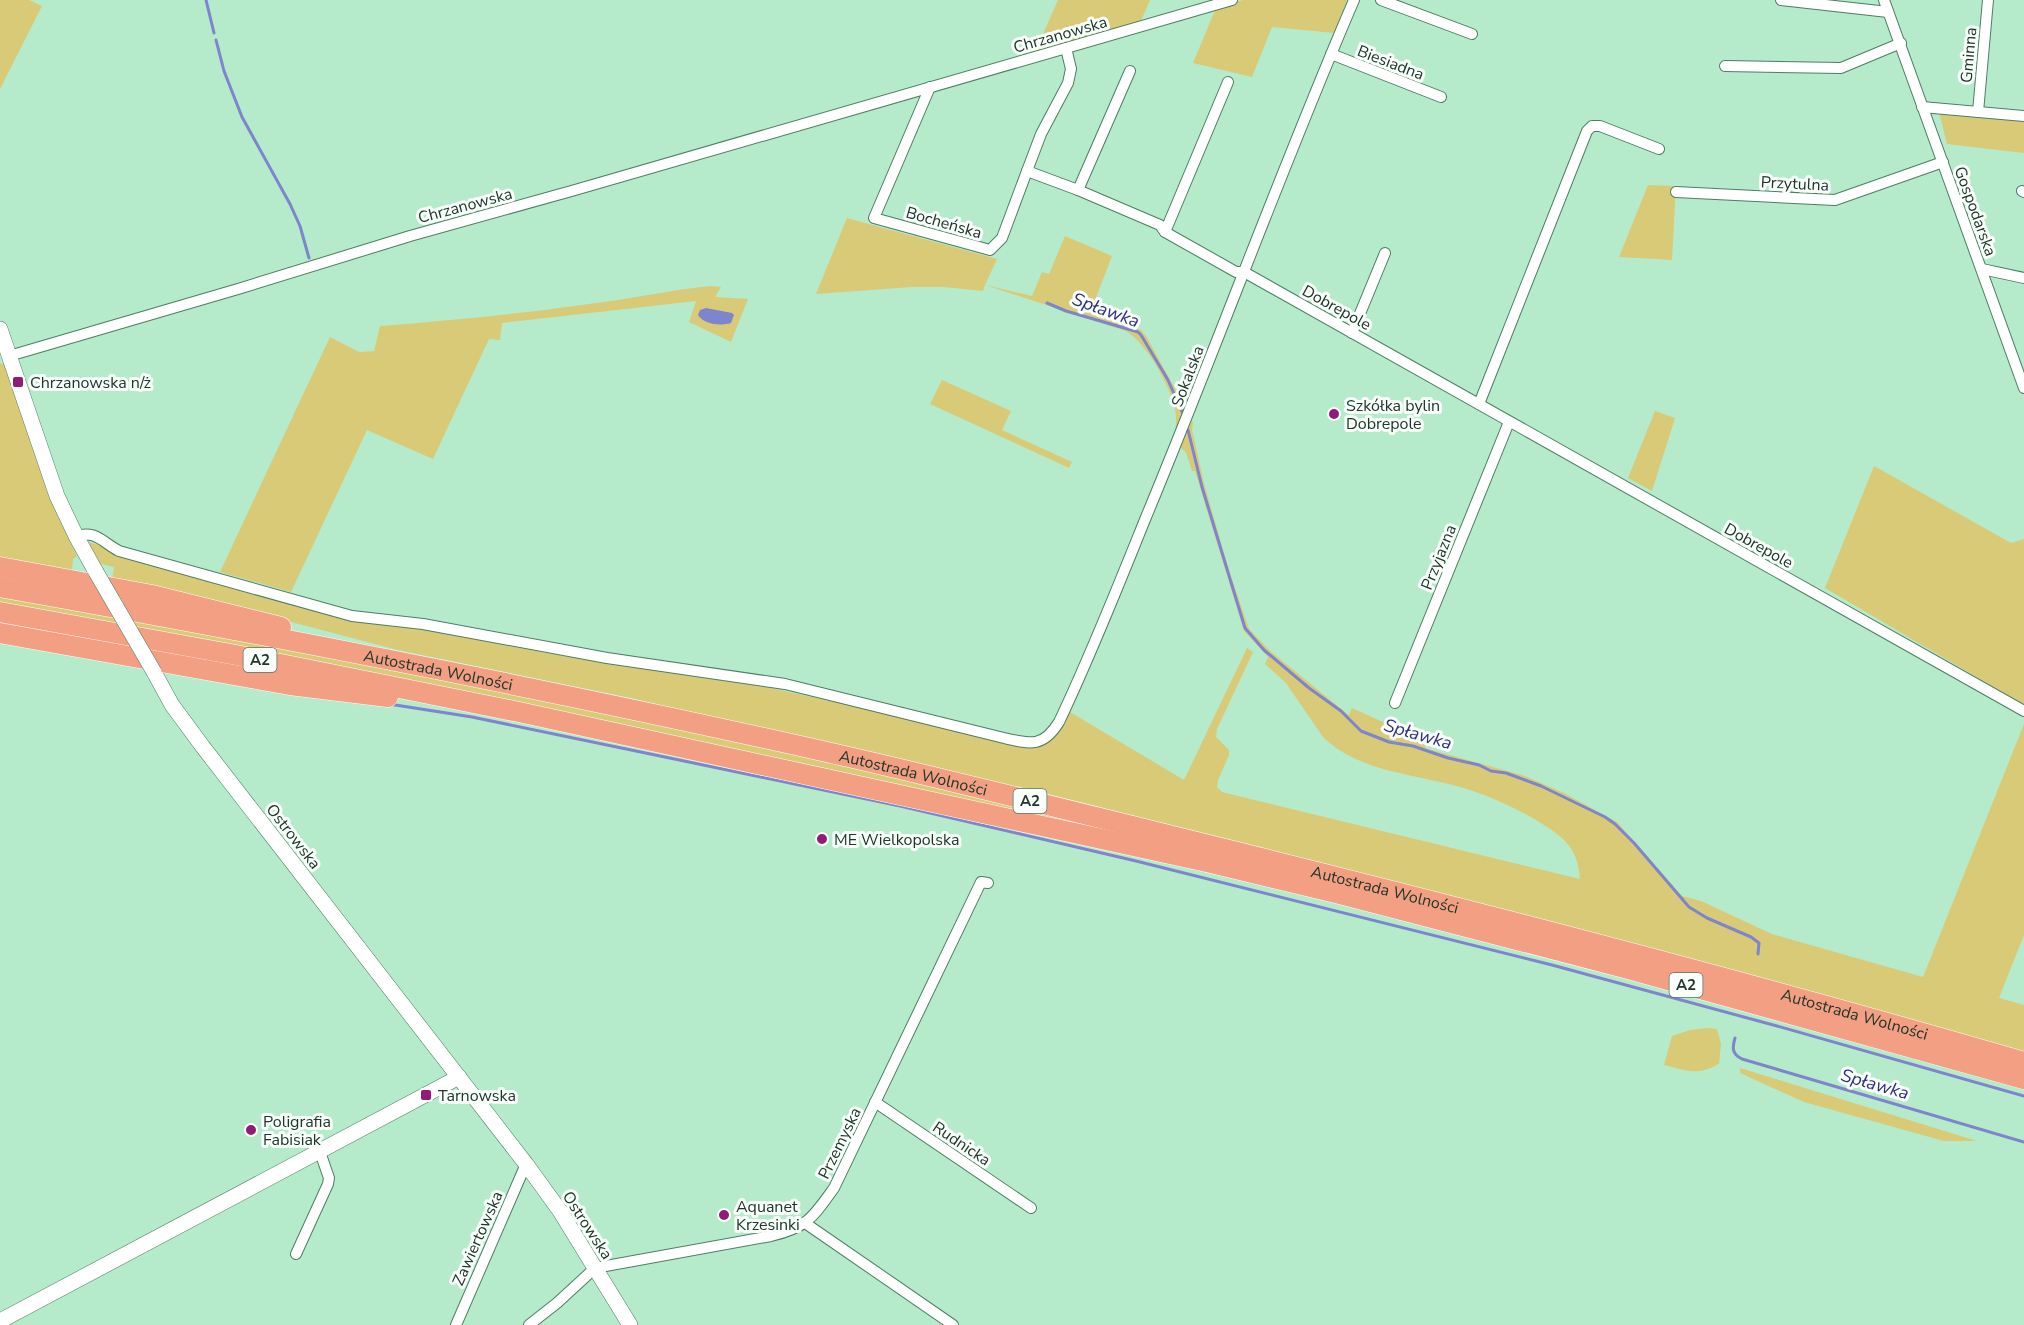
<svg xmlns="http://www.w3.org/2000/svg" width="2024" height="1325" font-family="'Nunito Sans',sans-serif">
<rect width="100%" height="100%" fill="#b5eacb"/>
<g fill="#d9ca78">
<polygon points="0,0 29,0 42,6 0,89"/>
<polygon points="1058,0 1150,0 1141,21 1035,52"/>
<polygon points="1243,0 1347,0 1334,33 1272,27 1252,77 1193,63 1216,8"/>
<polygon points="1939,112 2024,119 2024,153 1947,144"/>
<polygon points="1648,185 1676,186 1672,260 1619,257"/>
<path d="M 847,218 L 997,259 L 985,285 L 1032,296 L 1042,272 L 1049,274 L 1065,236 L 1112,256 L 1090,313 L 1141,330 L 1146,336 L 1178,394 L 1185,412 L 1175,433 C 1176,425 1177,418 1175,409 C 1170,385 1147,344 1126,331 L 985,285 L 983,291 L 944,287 L 912,287 L 816,294 Z"/>
<path d="M 711,286 L 721,287 L 715,297 L 748,299 L 731,342 L 689,322 L 696,301 L 502,323 L 500,340 L 489,339 L 433,459 L 367,430 L 291,592 L 220,572 L 330,337 L 359,352 L 374,351 L 380,326 C 450,321 519,314 589,304 C 629,299 670,290 711,286 Z"/>
<polygon points="0,363 6,365 50,498 77,556 73,559 72,570 88,573 91,578 0,562"/>
<polygon points="942,380 1011,411 1002,430 1072,462 1069,468 930,404"/>
<polygon points="1655,411 1675,418 1652,491 1628,478"/>
<path d="M 1192,421 L 1193,422 L 1192,430 L 1205,487 L 1229,571 L 1249,629 L 1270,651 L 1349,715 L 1352,708 L 1427,742 L 1425,748 L 1525,776 L 1564,793 L 1617,822 L 1682,896 L 1701,901 L 1772,934 L 1923,977 L 2024,724 L 2024,935 L 1999,998 L 2024,1005 L 2024,1053 L 1925,1023 L 749,726 L 631,698 L 398,650 L 234,607 L 112,579 L 114,567 L 101,564 L 89,545 L 90,542 L 95,544 L 97,542 L 147,564 L 437,631 L 551,654 L 744,682 L 948,727 L 1015,745 L 1059,729 L 1070,712 L 1184,780 L 1247,648 L 1253,652 L 1217,729 L 1216,737 L 1229,750 L 1229,755 L 1218,780 L 1217,787 L 1222,792 L 1580,879 C 1578,846 1562,836 1536,820 C 1514,807 1489,796 1464,788 C 1417,774 1360,773 1323,737 L 1286,683 L 1265,664 L 1268,657 L 1244,631 L 1195,471 L 1192,471 L 1186,452 L 1181,448 L 1181,443 Z"/>
<polygon points="1874,466 2011,543 2024,539 2024,705 1825,588"/>
<polygon points="0,593 111,613 120,628 0,606"/>
<polygon points="131,617 875,768 1665,973 140,632"/>
<path d="M 1707,1028 L 1717,1029 L 1721,1044 L 1719,1064 C 1696,1076 1688,1071 1664,1065 L 1672,1036 L 1690,1030 Z"/>
<polygon points="1740,1068 1977,1141 1944,1141 1804,1102 1740,1073"/>
</g>
<path fill="#7e85cd" d="M 706,308 L 732,313 L 734,315 L 731,323 C 720,326 705,325 698,315 L 700,310 Z"/>
<g fill="none" stroke-linecap="round" stroke-linejoin="round">
<g stroke="#7e85cd" stroke-width="3">
<polyline points="206,0 214,33"/>
<polyline points="216,40 224,71 242,117 290,204 300,226 309,258"/>
<polyline points="1047,303 1066,311 1138,332 1141,335 1168,380 1183,414"/>
<polyline points="1188,430 1202,487 1245,628 1264,650 1309,688 1341,711 1361,731 1389,742 1413,746 1448,758 1479,765 1491,771 1506,773 1541,786 1605,817 1615,824 1634,843 1689,907 1707,918 1751,937 1759,943 1758,954"/>
<polyline points="389,704 472,717 660,756 900,806 1136,861 1552,965 1777,1026 2024,1096"/>
<path d="M 1735,1038 C 1732,1048 1732,1054 1742,1059 L 2024,1142"/>
</g>
<g stroke="#4d7e63" stroke-width="12">
<g id="street">
<polyline points="1381,0 1472,34"/>
<polyline points="1781,0 1888,12"/>
<polyline points="1884,0 2024,388"/>
<polyline points="1331,54 1441,97"/>
<polyline points="1725,66 1841,68 1901,43"/>
<polyline points="1130,71 1078,190 1160,225 1165,232 1236,272 1244,272 2024,711"/>
<polyline points="930,87 874,218 990,250 1002,238 1027,171 1078,190"/>
<polyline points="1922,107 2024,116"/>
<polyline points="1978,112 1988,0"/>
<polyline points="1027,171 1041,134 1068,83 1071,69 1066,48"/>
<polyline points="2022,191 2024,192"/>
<polyline points="1676,192 1835,200 1943,162"/>
<polyline points="1165,232 1228,82"/>
<polyline points="1982,269 2024,278"/>
<polyline points="1352,333 1385,253"/>
<polyline points="9,356 238,289 410,236 575,190 1232,0"/>
<polyline points="1479,404 1587,131 1592,126 1600,126 1659,149"/>
<path d="M 76,536 C 96,530 102,542 119,551 L 352,616 L 423,624 L 607,658 L 785,684 L 1004,738 C 1030,744 1043,748 1059,722 C 1090,657 1117,589 1144,522 C 1216,349 1280,172 1354,0"/>
<polyline points="1395,703 1509,422"/>
<polyline points="875,1102 1031,1208"/>
<polyline points="805,1223 953,1325"/>
<polyline points="296,1254 328,1184 329,1178 320,1152"/>
<polyline points="456,1325 526,1164"/>
<path d="M 529,1325 L 557,1303 L 595,1268 L 771,1236 C 808,1227 813,1217 834,1188 L 981,882 L 988,883"/>
</g>
</g>
<g stroke="#4d7e63" stroke-width="16">
<g id="secondary">
<polyline points="0,329 57,496 76,536 96,572"/>
<polyline points="154,672 172,705 203,747 526,1164 560,1211 630,1325"/>
<polyline points="0,1321 459,1077"/>
</g>
</g>
<g stroke="#fff" stroke-width="21">
<g id="highway">
<polyline points="0,567 152,595 281,627"/>
<path id="s1" d="M 0,587 C 281,637 562,692 840,755 C 980,787 1118,823 1257,857 C 1514,921 1770,988 2024,1062"/>
<polyline points="0,612 236,655 519,712 1207,862 1336,893 1625,968 2024,1079"/>
<polyline points="0,633 290,685 388,697"/>
</g>
</g>
<use href="#street" stroke="#fff" stroke-width="10"/>
<use href="#secondary" stroke="#fff" stroke-width="15"/>
<use href="#highway" stroke="#f29f83" stroke-width="20"/>
<g stroke="#4d7e63" stroke-width="16" stroke-linecap="butt">
<polyline id="secondary-bridge" points="96,572 154,672"/>
</g>
<use href="#secondary-bridge" stroke="#fff" stroke-width="15"/>
</g>
<g fill="#931b78" stroke="#f8fefa" stroke-width="2">
<rect x="12" y="376" width="12" height="12" rx="3"/>
<circle cx="1334" cy="414" r="6"/>
<circle cx="822" cy="839" r="6"/>
<rect x="420" y="1089" width="12" height="12" rx="3"/>
<circle cx="251" cy="1130" r="6"/>
<circle cx="724" cy="1215" r="6"/>
</g>
<g text-anchor="middle" stroke-width="6" stroke-linejoin="round" paint-order="stroke">
<g fill="#f8fefa" stroke="#627269" stroke-width="1.5">
<rect x="243.5" y="648" width="33" height="24" rx="4.5"/>
<rect x="1013.5" y="789" width="33" height="24" rx="4.5"/>
<rect x="1669.5" y="973" width="33" height="24" rx="4.5"/>
</g>
<g font-size="15" font-weight="bold" fill="#21362b">
<text x="260" y="665">A2</text>
<text x="1030" y="806">A2</text>
<text x="1686" y="990">A2</text>
</g>
<g font-size="16" fill="#21362b" stroke="#f8fefa">
<text transform="translate(1060 34) rotate(-16)" y="6">Chrzanowska</text>
<text transform="translate(1968 55) rotate(-85)" y="6">Gminna</text>
<text transform="translate(1391 62) rotate(21)" y="6">Biesiadna</text>
<text transform="translate(1795 183) rotate(3)" y="6">Przytulna</text>
<text transform="translate(465 205) rotate(-15)" y="6">Chrzanowska</text>
<text transform="translate(1976 211) rotate(70)" y="6">Gospodarska</text>
<text transform="translate(944 222) rotate(16)" y="6">Bocheńska</text>
<text transform="translate(1337 307) rotate(29)" y="6">Dobrepole</text>
<text transform="translate(1187 376) rotate(-69)" y="6">Sokalska</text>
<text transform="translate(1759 545) rotate(29)" y="6">Dobrepole</text>
<text transform="translate(1438 557) rotate(-68)" y="6">Przyjazna</text>
<text dy="6" stroke="none"><textPath href="#s1" startOffset="446">Autostrada Wolności</textPath></text>
<text dy="6" stroke="none"><textPath href="#s1" startOffset="932">Autostrada Wolności</textPath></text>
<text transform="translate(294 836) rotate(52)" y="6">Ostrowska</text>
<text dy="6" stroke="none"><textPath href="#s1" startOffset="1418">Autostrada Wolności</textPath></text>
<text dy="6" stroke="none"><textPath href="#s1" startOffset="1904">Autostrada Wolności</textPath></text>
<text transform="translate(839 1143) rotate(-64)" y="6">Przemyska</text>
<text transform="translate(962 1143) rotate(34)" y="6">Rudnicka</text>
<text transform="translate(588 1225) rotate(57)" y="6">Ostrowska</text>
<text transform="translate(477 1238) rotate(-66)" y="6">Zawiertowska</text>
</g>
<g font-size="16" fill="#21362b" stroke="#f8fefa" text-anchor="start">
<text x="30" y="388">Chrzanowska n/ż</text>
<text x="1346" y="411">Szkółka bylin<tspan x="1346" dy="18">Dobrepole</tspan></text>
<text x="834" y="845">ME Wielkopolska</text>
<text x="438" y="1101">Tarnowska</text>
<text x="263" y="1127">Poligrafia<tspan x="263" dy="18">Fabisiak</tspan></text>
<text x="736" y="1212">Aquanet<tspan x="736" dy="18">Krzesinki</tspan></text>
</g>
<g font-size="18" font-style="italic" fill="#322d83" stroke="#f8fefa">
<text transform="translate(1106 310) rotate(20)" y="6">Spławka</text>
<text transform="translate(1418 734) rotate(16)" y="6">Spławka</text>
<text transform="translate(1875 1084) rotate(16)" y="6">Spławka</text>
</g>
</g>
</svg>
